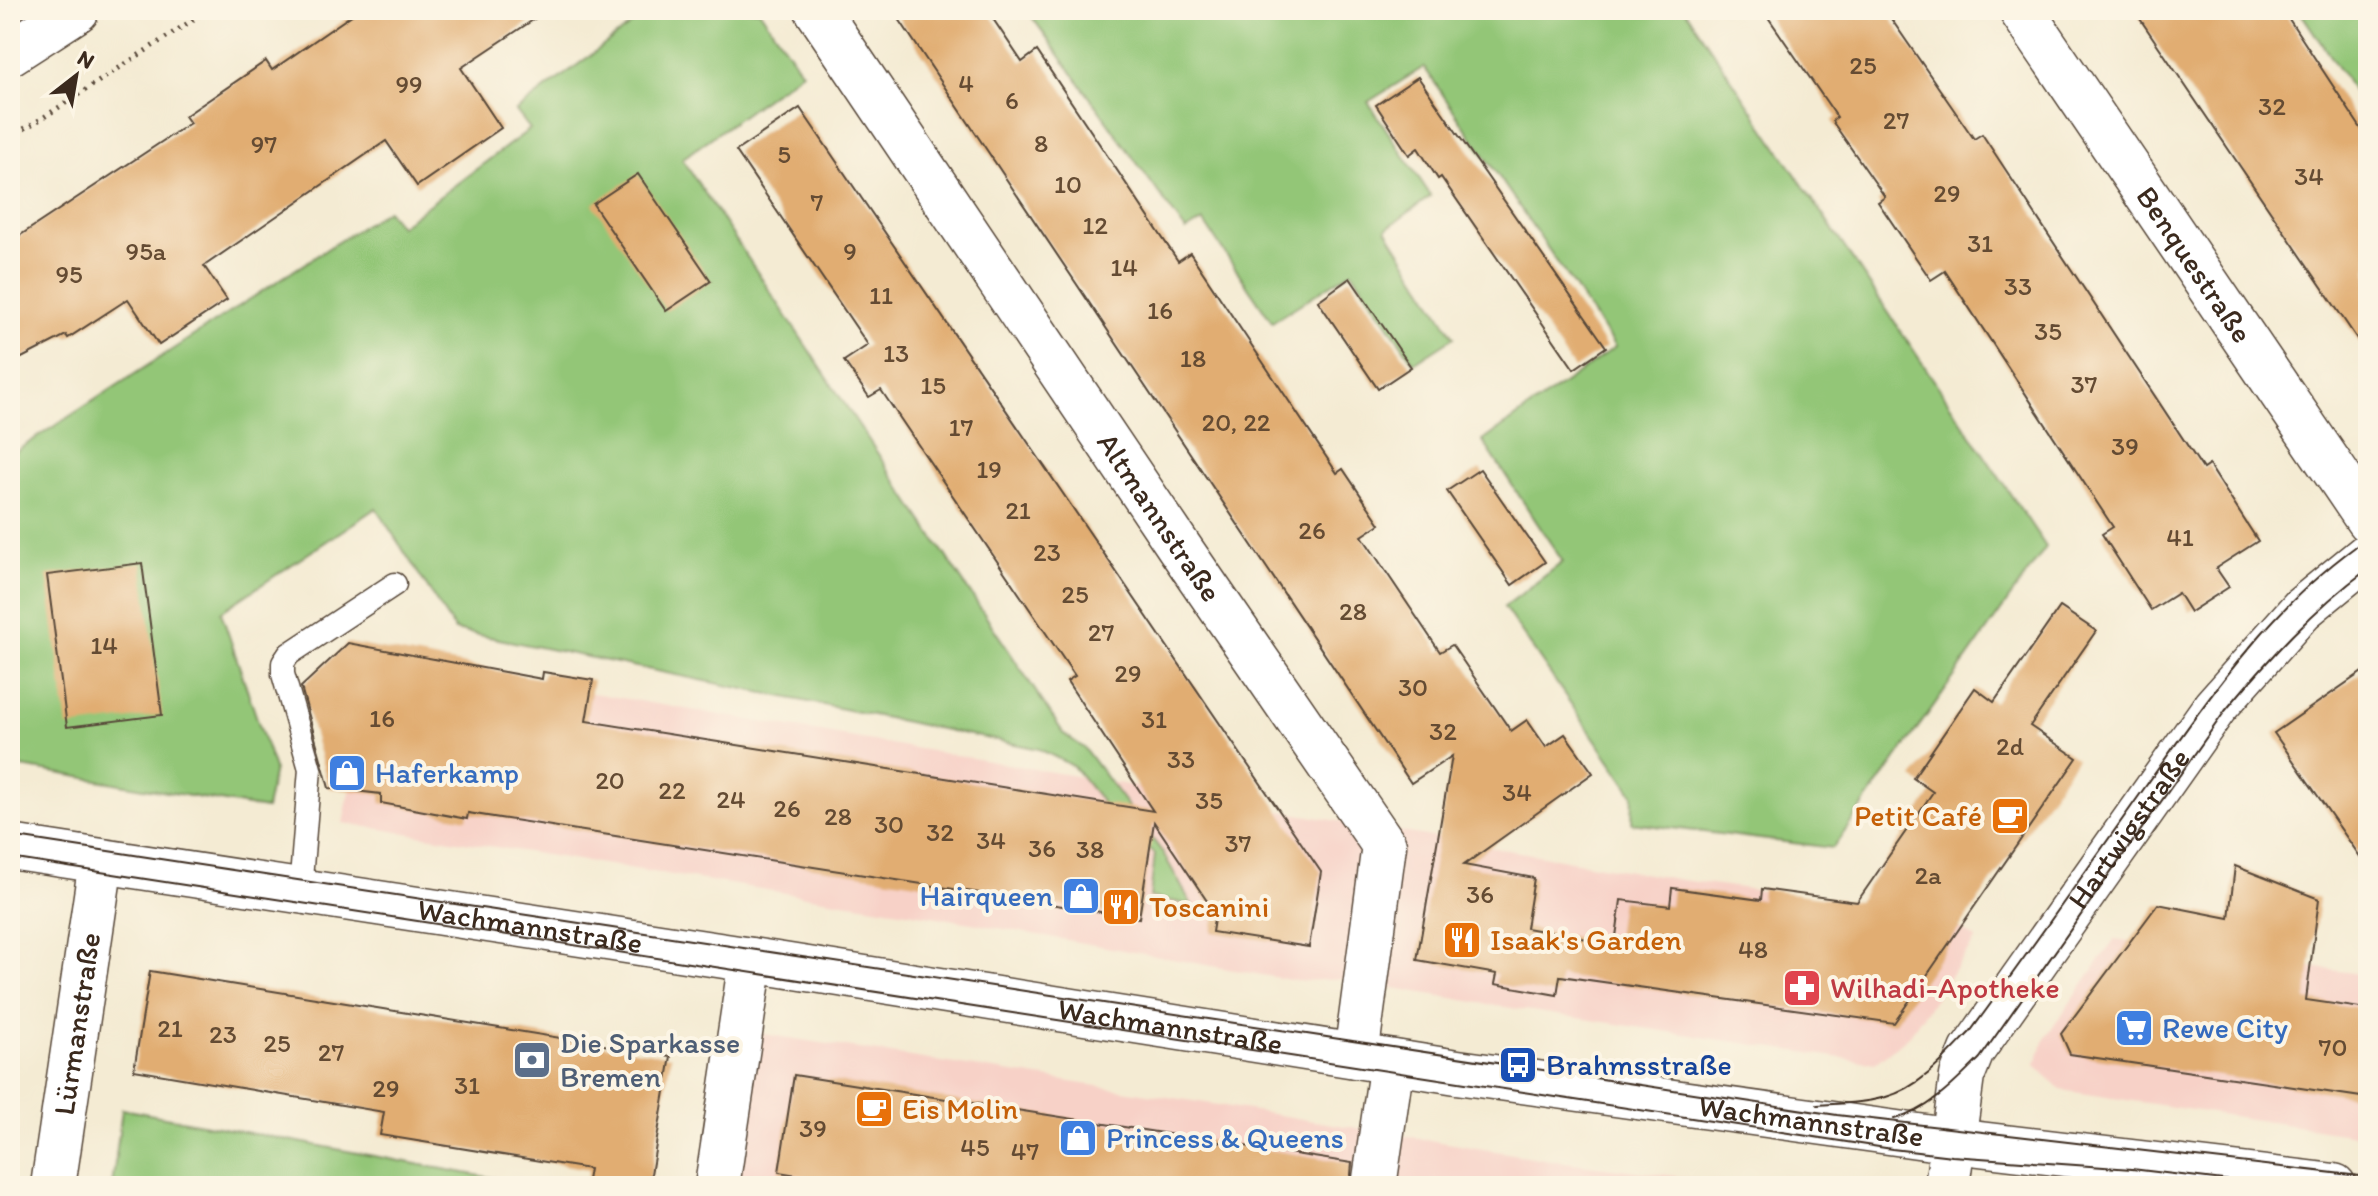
<svg xmlns="http://www.w3.org/2000/svg" width="2378" height="1196" font-family="Itim,sans-serif">
<rect width="100%" height="100%" fill="#fcf5e5"/>
<filter id="ink" filterUnits="userSpaceOnUse"><feTurbulence type="fractalNoise" baseFrequency=".0125" numOctaves="2"/><feDisplacementMap in="SourceGraphic" scale="16" xChannelSelector="R" yChannelSelector="G"/><feConvolveMatrix kernelMatrix="1 2 1 2 8 2 1 2 1" color-interpolation-filters="sRGB"/></filter>
<filter id="wash" filterUnits="userSpaceOnUse"><feTurbulence type="fractalNoise" baseFrequency=".006" numOctaves="4" result="noise"/><feDisplacementMap in="SourceGraphic" scale="32" xChannelSelector="R" yChannelSelector="G"/><feGaussianBlur stdDeviation="1.8" result="paint"/><feColorMatrix in="noise" values="0 0 0 0 0 0 0 0 0 0 0 0 0 0 0 0 0 1.4 0 .05"/><feComposite in="paint" operator="in"/></filter>
<g filter="url(#wash)">
<rect width="100%" height="100%" fill="#f4ebd3"/>
<g fill="#f7d1c7">
<polygon points="377,656 1682,880 1940,915 1976,939 1908,1037 1875,1063 1498,1006 1343,979 1296,981 932,916 343,823"/>
<polygon points="2114,940 2368,975 2368,1137 2061,1090 2035,1065 2046,1037"/>
<polygon points="744,1031 1206,1103 1556,1161 1753,1186 717,1186"/>
</g>
<g fill="#93c677" stroke="#67784a" stroke-width="2">
<polygon points="651,10 759,10 802,72 682,159 1064,734 1084,748 1163,853 1192,905 1150,897 1155,854 1123,828 1073,766 1039,749 455,630 376,508 221,612 274,769 266,809 10,765 10,455 387,210 400,226 530,129 516,111"/>
<polygon points="1027,10 1685,10 2046,547 1833,848 1632,823 1633,794 1504,607 1563,562 1483,441 1615,347 1424,67 1368,102 1431,196 1386,229 1454,337 1414,363 1352,271 1272,322 1203,221 1186,231"/>
<polygon points="2299,10 2368,10 2368,113"/>
<polygon points="122,1109 534,1186 112,1186"/>
</g>
<g id="blocks">
<g fill="#e1ad72">
<polygon points="359,10 548,10 461,68 501,128 417,186 386,141 204,266 227,300 159,345 128,299 68,338 66,335 10,364 10,242 190,123 185,116 266,61 272,70"/>
<polygon points="893,10 987,10 1022,62 1037,51 1178,261 1190,253 1337,473 1343,469 1380,524 1362,536 1440,652 1452,645 1511,731 1527,720 1546,747 1565,734 1593,773 1464,865 1534,878 1526,928 1615,944 1621,900 1670,906 1672,888 1761,900 1762,889 1857,902 1933,792 1913,778 1975,688 1994,702 2060,607 2096,631 2030,726 2077,758 1894,1023 1560,976 1557,995 1495,984 1497,974 1417,960 1452,756 1411,783"/>
<polygon points="1763,10 1885,10 1974,139 1982,134 2203,469 2209,465 2258,541 2216,568 2229,587 2190,612 2178,593 2151,610 2102,534 2113,527 1945,271 1931,280 1878,202 1885,197 1832,121 1837,117"/>
<polygon points="2134,10 2283,10 2368,139 2368,355"/>
<polygon points="1418,77 1606,347 1574,369 1441,177 1438,179 1418,148 1409,155 1376,105"/>
<polygon points="800,108 1321,872 1309,947 1212,932 1215,913 1154,822 1139,918 468,813 467,819 381,803 381,794 329,788 301,687 348,643 542,679 543,672 593,680 586,721 1153,811 1067,681 1075,676 881,390 869,397 844,361 868,345 736,151"/>
<polygon points="638,174 711,281 666,311 593,204"/>
<polygon points="1350,278 1411,367 1378,389 1318,301"/>
<polygon points="1480,469 1545,562 1512,585 1447,491"/>
<polygon points="142,563 162,715 67,727 47,575"/>
<polygon points="2368,668 2368,868 2274,733"/>
<polygon points="2235,866 2319,899 2306,1000 2368,1009 2368,1098 2070,1054 2061,1034 2158,904 2229,918"/>
<polygon points="150,971 671,1056 649,1186 586,1186 589,1169 380,1135 384,1112 134,1070"/>
<polygon points="794,1075 1352,1163 1350,1186 832,1186 833,1181 779,1172"/>
</g>
</g>
</g>
<g filter="url(#ink)">
<use href="#blocks" fill-opacity="0" stroke="#574739" stroke-width="2"/>
<g fill="none" stroke-linecap="round" stroke-linejoin="round">
<g stroke="#574739" stroke-width="25">
<polyline id="lane" points="300,891 310,769 283,674 283,663 289,654 395,584"/>
</g>
<g stroke="#574739" stroke-width="47">
<g id="street">
<path id="s1" d="M 817,10 L 1179,547 L 1384,845 L 1356,1056"/>
<path id="s2" d="M 2021,10 L 2368,520"/>
<path id="s3" d="M 10,847 L 751,960 L 1457,1072 L 1954,1141 L 2334,1186"/>
<path id="s4" d="M 53,1186 L 101,862"/>
<polyline points="717,1186 751,960"/>
<polyline points="1374,1186 1392,1062"/>
<path id="s5" d="M 1947,1186 L 1962,1076 L 1972,1051 L 2215,707 L 2302,609 L 2368,555"/>
</g>
</g>
<g stroke="#574739" stroke-width="47">
<polyline id="primary" points="10,53 77,10"/>
</g>
<polyline stroke="#574739" stroke-width="5" stroke-dasharray="2 6" stroke-linecap="butt" points="10,137 41,119 208,10"/>
<use href="#lane" stroke="#fff" stroke-width="22"/>
<use href="#street" stroke="#fff" stroke-width="44"/>
<use href="#primary" stroke="#fff" stroke-width="44"/>
<g stroke="#3b2a1e" stroke-width="2">
<polyline points="10,836 1837,1115 2368,1177"/>
<polyline points="10,858 1892,1149 1952,1156 2132,1169 2273,1186"/>
<path d="M 1817,1105 C 1840,1104 1864,1103 1886,1097 C 1920,1088 1947,1056 1970,1032 C 2029,952 2086,871 2143,790 C 2208,699 2273,602 2368,538"/>
<path d="M 1894,1119 C 1928,1112 1956,1082 1980,1058 L 2225,711 C 2268,659 2313,609 2368,569"/>
</g>
</g>
</g>
<defs>
<g id="shop-square" transform="scale(2)"><rect x="-9" y="-9" width="18" height="18" rx="4" fill="#3f7fe0" stroke="#fcf5e5"/><path d="M-5-2.5h2.3a2.7 3.5 0 0 1 5.4 0H5L5.5 6h-11ZM-1.5-2.5h3a1.5 2.3 0 0 0-3 0Z" fill="#fff"/></g>
<g id="cafe-square" transform="scale(2)"><rect x="-9" y="-9" width="18" height="18" rx="4" fill="#e8710a" stroke="#fcf5e5"/><path d="M-5.5-4.5H6V0H3Q3 3.5 0 3.5H-2.5Q-5.5 3.5-5.5 0ZM3-3.2v2h1.7v-2ZM-6 4.5H4V6H-6Z" fill="#fff"/></g>
<g id="restaurant-square" transform="scale(2)"><rect x="-9" y="-9" width="18" height="18" rx="4" fill="#e8710a" stroke="#fcf5e5"/><path d="M-5-6h1v4h1v-4h1v4h1v-4h1v5L-1.5 .5V6h-2V.5L-5-1ZM5-6V6H3V1.5H1.5Q1.5-4 5-6Z" fill="#fff"/></g>
<g id="pharmacy-square" transform="scale(2)"><rect x="-9" y="-9" width="18" height="18" rx="4" fill="#e0444e" stroke="#fcf5e5"/><path d="M-2-6h4v4h4v4h-4v4h-4v-4h-4v-4h4Z" fill="#fff"/></g>
<g id="supermarket-square" transform="scale(2)"><rect x="-9" y="-9" width="18" height="18" rx="4" fill="#3f7fe0" stroke="#fcf5e5"/><path d="M-6-5.5h2.5l.6 2H6L4.5 2H-2.5L-4.4-4H-6ZM-1.5 3.2a1.3 1.3 0 1 0 .1 0ZM3 3.2a1.3 1.3 0 1 0 .1 0Z" fill="#fff"/></g>
<g id="bank-square" transform="scale(2)"><rect x="-9" y="-9" width="18" height="18" rx="4" fill="#5c6f8a" stroke="#fcf5e5"/><path d="M-6-4H6V4H-6ZM0-2.3a2.3 2.3 0 1 0 0 4.6a2.3 2.3 0 1 0 0-4.6Z" fill="#fff"/></g>
<g id="bus-square" transform="scale(2)"><rect x="-9" y="-9" width="18" height="18" rx="4" fill="#1a4fb4" stroke="#fcf5e5"/><path d="M-5-6H5V4H4V6H2V4H-2V6H-4V4H-5ZM-3.5-4V0h7V-4ZM-3.5 1.2v1.5H-2V1.2ZM2 1.2v1.5H3.5V1.2Z" fill="#fff"/></g>
</defs>
<g fill-rule="evenodd">
<use href="#shop-square" x="347" y="773"/>
<use href="#cafe-square" x="2010" y="816"/>
<use href="#shop-square" x="1081" y="896"/>
<use href="#restaurant-square" x="1121" y="907"/>
<use href="#restaurant-square" x="1462" y="940"/>
<use href="#pharmacy-square" x="1802" y="988"/>
<use href="#supermarket-square" x="2134" y="1028"/>
<use href="#bank-square" x="532" y="1060"/>
<use href="#bus-square" x="1518" y="1065"/>
<use href="#cafe-square" x="874" y="1109"/>
<use href="#shop-square" x="1078" y="1138"/>
</g>
<g text-anchor="middle" stroke-width="8" stroke-linejoin="round" paint-order="stroke">
<g font-size="26" fill="#644b33">
<text x="1863" y="74">25</text>
<text x="966" y="92">4</text>
<text x="409" y="93">99</text>
<text x="1012" y="109">6</text>
<text x="2272" y="115">32</text>
<text x="1896" y="129">27</text>
<text x="1041" y="152">8</text>
<text x="264" y="153">97</text>
<text x="784" y="163">5</text>
<text x="2309" y="185">34</text>
<text x="1068" y="193">10</text>
<text x="1947" y="202">29</text>
<text x="817" y="211">7</text>
<text x="1095" y="234">12</text>
<text x="1980" y="252">31</text>
<text x="146" y="260">95a</text>
<text x="850" y="260">9</text>
<text x="1124" y="276">14</text>
<text x="69" y="283">95</text>
<text x="2018" y="295">33</text>
<text x="881" y="304">11</text>
<text x="1160" y="319">16</text>
<text x="2048" y="340">35</text>
<text x="896" y="362">13</text>
<text x="1193" y="367">18</text>
<text x="2084" y="393">37</text>
<text x="933" y="394">15</text>
<text x="1236" y="431">20, 22</text>
<text x="961" y="436">17</text>
<text x="2125" y="455">39</text>
<text x="989" y="478">19</text>
<text x="1018" y="519">21</text>
<text x="1312" y="539">26</text>
<text x="2180" y="546">41</text>
<text x="1047" y="561">23</text>
<text x="1075" y="603">25</text>
<text x="1353" y="620">28</text>
<text x="1101" y="641">27</text>
<text x="104" y="654">14</text>
<text x="1128" y="682">29</text>
<text x="1413" y="696">30</text>
<text x="382" y="727">16</text>
<text x="1154" y="728">31</text>
<text x="1443" y="740">32</text>
<text x="2010" y="755">2d</text>
<text x="1181" y="768">33</text>
<text x="610" y="789">20</text>
<text x="672" y="799">22</text>
<text x="1517" y="801">34</text>
<text x="731" y="808">24</text>
<text x="1209" y="809">35</text>
<text x="787" y="817">26</text>
<text x="838" y="825">28</text>
<text x="889" y="833">30</text>
<text x="940" y="841">32</text>
<text x="991" y="849">34</text>
<text x="1238" y="852">37</text>
<text x="1042" y="857">36</text>
<text x="1090" y="858">38</text>
<text x="1928" y="884">2a</text>
<text x="1480" y="903">36</text>
<text x="1753" y="958">48</text>
<text x="170" y="1037">21</text>
<text x="223" y="1043">23</text>
<text x="277" y="1052">25</text>
<text x="2333" y="1056">70</text>
<text x="331" y="1061">27</text>
<text x="467" y="1094">31</text>
<text x="386" y="1097">29</text>
<text x="813" y="1137">39</text>
<text x="975" y="1156">45</text>
<text x="1025" y="1160">47</text>
</g>
<g font-size="30" fill="#3b2a1e" stroke="#fcf5e5">
<text dy="10" stroke="none"><textPath href="#s2" startOffset="308">Benquestraße</textPath></text>
<text dy="10" stroke="none"><textPath href="#s1" startOffset="612">Altmannstraße</textPath></text>
<text dy="10" stroke="none"><textPath href="#s5" startOffset="410">Hartwigstraße</textPath></text>
<text dy="10" stroke="none"><textPath href="#s3" startOffset="526">Wachmannstraße</textPath></text>
<text dy="10" stroke="none"><textPath href="#s4" startOffset="164">Lürmanstraße</textPath></text>
<text dy="10" stroke="none"><textPath href="#s3" startOffset="1174">Wachmannstraße</textPath></text>
<text dy="10" stroke="none"><textPath href="#s3" startOffset="1822">Wachmannstraße</textPath></text>
</g>
<g font-size="30" fill="#366cbe" stroke="#fcf5e5" text-anchor="start">
<text x="375" y="783">Haferkamp</text>
<text x="1053" y="906" text-anchor="end">Hairqueen</text>
<text x="2162" y="1038">Rewe City</text>
<text x="1106" y="1148">Princess &amp; Queens</text>
</g>
<g font-size="30" fill="#c56008" stroke="#fcf5e5" text-anchor="start">
<text x="1982" y="826" text-anchor="end">Petit Café</text>
<text x="1149" y="917">Toscanini</text>
<text x="1490" y="950">Isaak's Garden</text>
<text x="902" y="1119">Eis Molin</text>
</g>
<g font-size="30" fill="#be3a42" stroke="#fcf5e5" text-anchor="start">
<text x="1830" y="998">Wilhadi-Apotheke</text>
</g>
<g font-size="30" fill="#4e5e75" stroke="#fcf5e5" text-anchor="start">
<text x="560" y="1053">Die Sparkasse<tspan x="560" dy="34">Bremen</tspan></text>
</g>
<g font-size="30" fill="#164399" stroke="#fcf5e5" text-anchor="start">
<text x="1546" y="1075">Brahmsstraße</text>
</g>
</g>
<rect width="2378" height="1196" fill="none" stroke="#fcf5e5" stroke-width="40"/>
<g transform="translate(76 76) rotate(31)" stroke="#fcf5e5" stroke-width="6" paint-order="stroke">
<path d="M0-6L14 30L0 20L-14 30Z" fill="#3b2a1e"/>
<text y="-12" font-size="22" font-weight="bold" text-anchor="middle" fill="#3b2a1e">N</text>
</g>
</svg>
